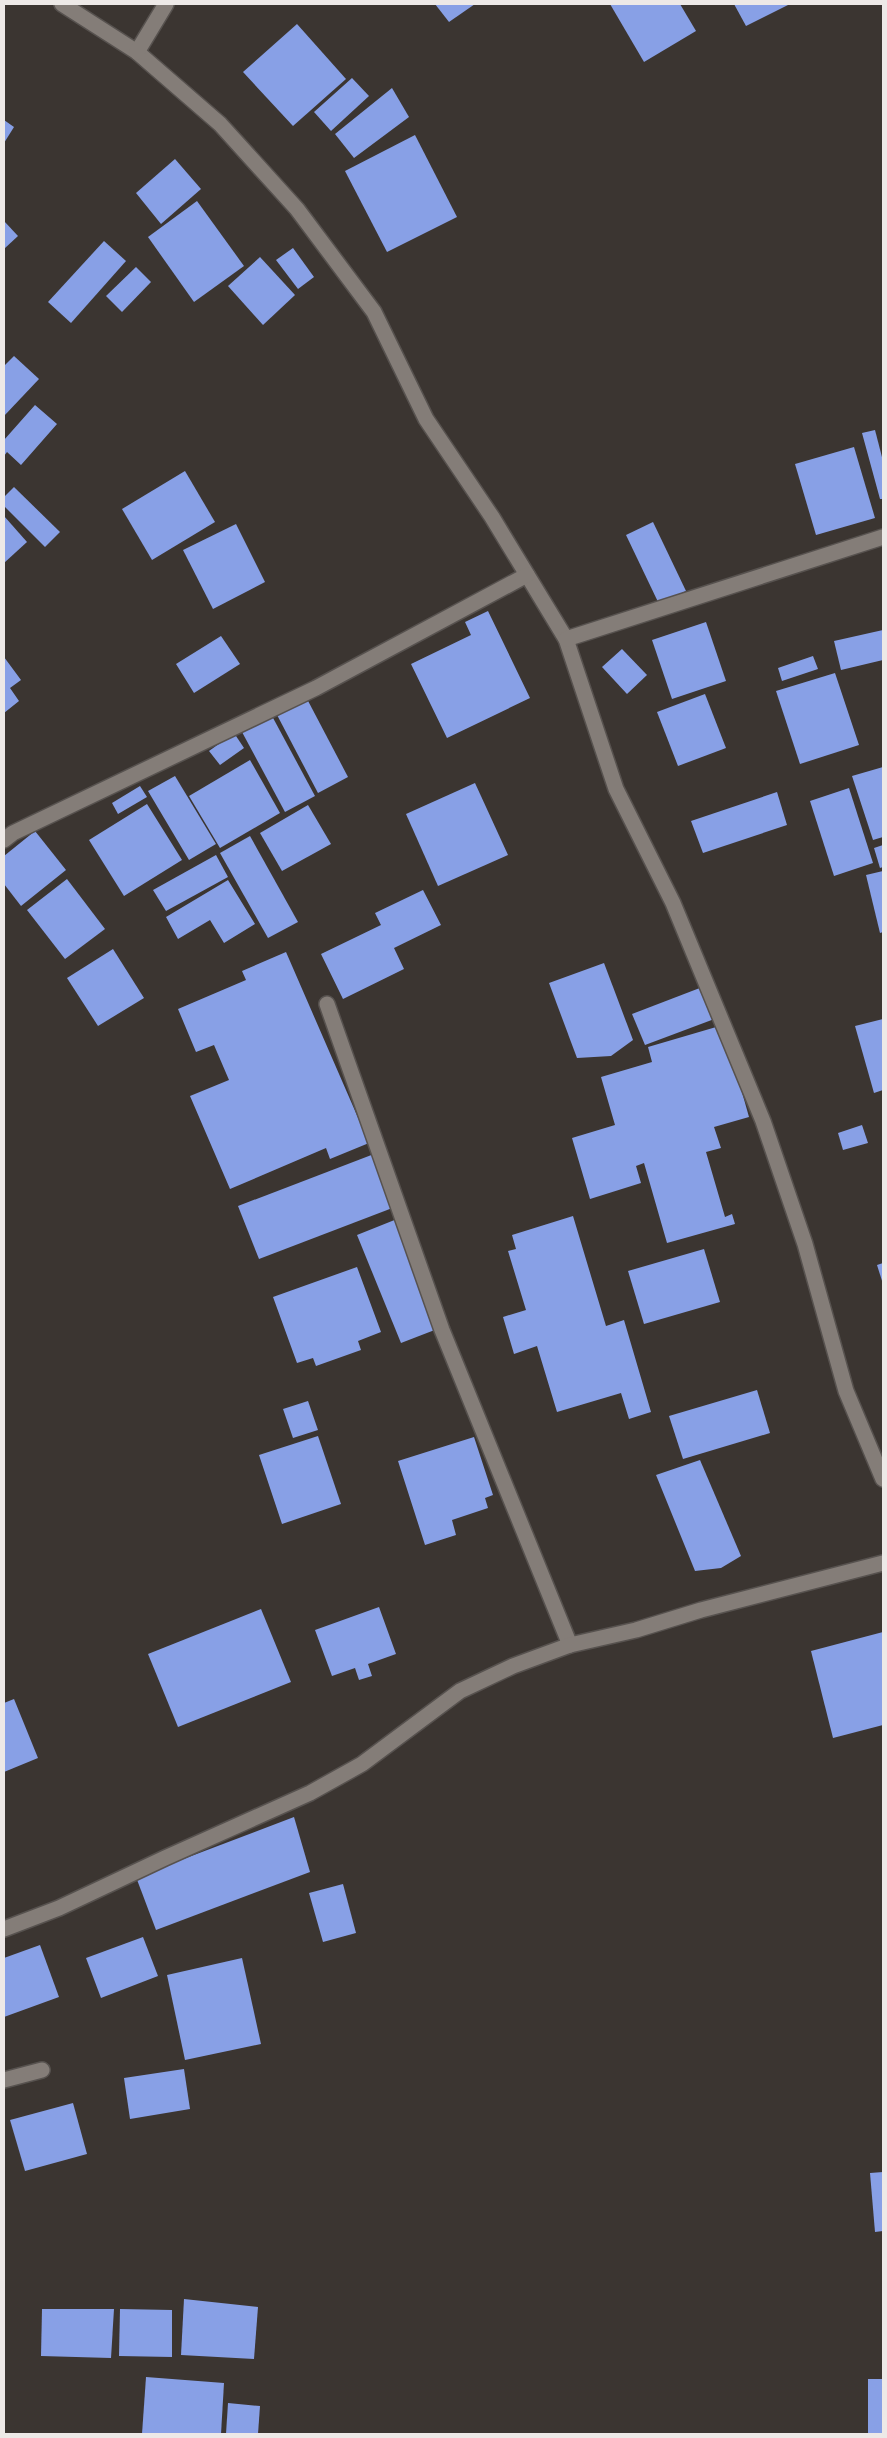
<svg xmlns="http://www.w3.org/2000/svg" width="887" height="2438" font-family="'Roboto Serif',serif">
<rect width="100%" height="100%" fill="#3b3531"/>
<g fill="#88a0e6">
<polygon points="435,4 475,4 449,22"/>
<polygon points="610,4 680,4 696,31 644,62"/>
<polygon points="734,4 790,4 746,26"/>
<polygon points="297,24 346,79 293,126 243,72"/>
<polygon points="352,78 369,96 331,131 314,112"/>
<polygon points="392,88 409,117 354,158 335,134"/>
<polygon points="4,120 14,127 4,143"/>
<polygon points="415,135 457,217 387,252 345,171"/>
<polygon points="175,159 201,189 161,224 136,193"/>
<polygon points="197,201 244,266 194,302 148,237"/>
<polygon points="4,221 18,236 4,249"/>
<polygon points="104,241 126,261 71,323 48,302"/>
<polygon points="293,248 314,277 298,289 276,260"/>
<polygon points="260,257 295,295 263,325 228,286"/>
<polygon points="136,267 151,282 122,312 106,296"/>
<polygon points="14,356 39,379 4,416 4,366"/>
<polygon points="35,405 57,424 21,465 7,452 4,456 4,440"/>
<polygon points="875,430 883,461 883,499 880,499 862,433"/>
<polygon points="854,447 875,518 816,535 795,464"/>
<polygon points="185,471 215,522 152,560 122,509"/>
<polygon points="14,487 60,532 45,547 4,506 4,497"/>
<polygon points="4,516 27,542 4,563"/>
<polygon points="653,522 686,591 659,604 626,535"/>
<polygon points="236,524 265,582 213,609 183,550"/>
<polygon points="488,611 530,698 447,738 411,664 471,635 465,622"/>
<polygon points="706,622 726,681 672,699 652,640"/>
<polygon points="883,630 883,660 841,670 834,641"/>
<polygon points="221,636 240,664 194,693 176,664"/>
<polygon points="622,649 647,675 627,694 602,667"/>
<polygon points="813,656 818,669 782,681 778,668"/>
<polygon points="4,657 21,680 10,688 19,701 4,713"/>
<polygon points="835,673 859,745 800,764 776,691"/>
<polygon points="705,694 726,748 678,766 657,712"/>
<polygon points="306,697 348,777 318,793 276,713"/>
<polygon points="272,716 315,796 285,812 242,732"/>
<polygon points="234,733 244,748 220,765 209,751"/>
<polygon points="250,760 280,813 220,848 189,796"/>
<polygon points="883,767 883,837 873,840 852,776"/>
<polygon points="175,776 216,844 189,860 148,791"/>
<polygon points="475,783 508,855 438,886 406,814"/>
<polygon points="140,786 147,797 118,814 112,803"/>
<polygon points="849,788 873,863 834,876 810,801"/>
<polygon points="777,792 787,825 703,853 691,821"/>
<polygon points="147,804 182,860 124,896 89,840"/>
<polygon points="308,805 331,844 282,871 260,833"/>
<polygon points="35,831 66,870 21,906 4,884 4,856"/>
<polygon points="250,836 298,922 268,938 220,853"/>
<polygon points="883,845 883,867 880,868 874,848"/>
<polygon points="216,855 228,877 166,911 153,890"/>
<polygon points="883,871 883,932 880,933 866,875"/>
<polygon points="67,879 105,929 65,959 27,910"/>
<polygon points="228,880 255,924 224,943 210,920 178,939 166,917"/>
<polygon points="423,890 441,925 394,948 404,969 343,999 321,954 381,925 375,913"/>
<polygon points="113,949 144,998 98,1026 67,978"/>
<polygon points="286,952 369,1143 330,1159 326,1148 230,1189 190,1096 229,1080 214,1045 196,1052 178,1009 246,980 242,971"/>
<polygon points="604,963 633,1040 611,1056 577,1058 549,983"/>
<polygon points="705,986 717,1018 645,1045 632,1014"/>
<polygon points="883,1019 883,1090 874,1093 855,1026"/>
<polygon points="723,1025 749,1117 714,1127 721,1148 706,1152 725,1217 732,1214 735,1224 667,1243 644,1163 636,1166 641,1183 590,1199 572,1138 615,1125 601,1077 652,1062 648,1047"/>
<polygon points="862,1125 868,1143 843,1150 838,1133"/>
<polygon points="374,1154 395,1207 259,1259 238,1206"/>
<polygon points="573,1216 606,1326 624,1320 651,1412 629,1419 621,1393 557,1412 537,1346 514,1354 503,1317 526,1310 508,1251 516,1249 512,1235"/>
<polygon points="402,1217 445,1326 401,1343 357,1235"/>
<polygon points="704,1249 720,1302 644,1324 628,1271"/>
<polygon points="883,1263 883,1284 877,1265"/>
<polygon points="357,1267 381,1332 358,1341 361,1350 316,1366 313,1358 297,1363 273,1297"/>
<polygon points="757,1390 770,1433 683,1459 669,1416"/>
<polygon points="308,1401 318,1430 293,1438 283,1409"/>
<polygon points="318,1436 341,1504 282,1524 259,1455"/>
<polygon points="474,1437 493,1495 485,1498 488,1508 452,1520 456,1535 425,1545 398,1461"/>
<polygon points="700,1460 741,1556 721,1568 695,1571 656,1475"/>
<polygon points="379,1607 396,1654 368,1664 372,1676 359,1680 355,1668 332,1676 315,1630"/>
<polygon points="261,1609 291,1682 178,1727 148,1654"/>
<polygon points="883,1632 883,1725 833,1738 811,1651"/>
<polygon points="14,1699 38,1758 4,1772 4,1703"/>
<polygon points="294,1817 310,1872 156,1930 136,1877"/>
<polygon points="343,1884 356,1933 323,1942 309,1893"/>
<polygon points="143,1937 158,1976 101,1998 86,1958"/>
<polygon points="40,1945 59,1997 4,2017 4,1958"/>
<polygon points="242,1958 261,2044 185,2060 167,1975"/>
<polygon points="184,2069 190,2109 130,2119 124,2078"/>
<polygon points="73,2103 87,2154 25,2171 10,2120"/>
<polygon points="883,2172 883,2231 875,2232 870,2173"/>
<polygon points="184,2299 258,2307 254,2359 181,2355"/>
<polygon points="42,2309 114,2309 111,2358 41,2356"/>
<polygon points="120,2309 172,2310 172,2357 119,2356"/>
<polygon points="146,2377 224,2383 221,2434 142,2434"/>
<rect x="868" y="2379" width="15" height="55"/>
<polygon points="228,2403 260,2406 258,2434 226,2434"/>
</g>
<g fill="none" stroke-linecap="round" stroke-linejoin="round">
<g stroke="#57524f" stroke-width="18">
<g id="minor">
<polyline points="62,4 137,52 220,124 297,209 374,312 426,419 492,517 566,639 616,789 673,903 763,1121 805,1244 846,1391 883,1479"/>
<polyline points="137,52 166,4"/>
<polyline points="566,639 883,537"/>
<polyline points="4,840 13,833 316,688 527,575"/>
<polyline points="327,1004 442,1330 570,1645"/>
<polyline points="4,1929 59,1908 165,1858 310,1793 362,1764 460,1691 513,1666 570,1645 636,1630 701,1610 883,1563"/>
<polyline points="4,2080 42,2070"/>
</g>
</g>
<use href="#minor" stroke="#847d78" stroke-width="15"/>
</g>
<rect width="887" height="2438" fill="none" stroke="#ede9e7" stroke-width="10"/>
</svg>
